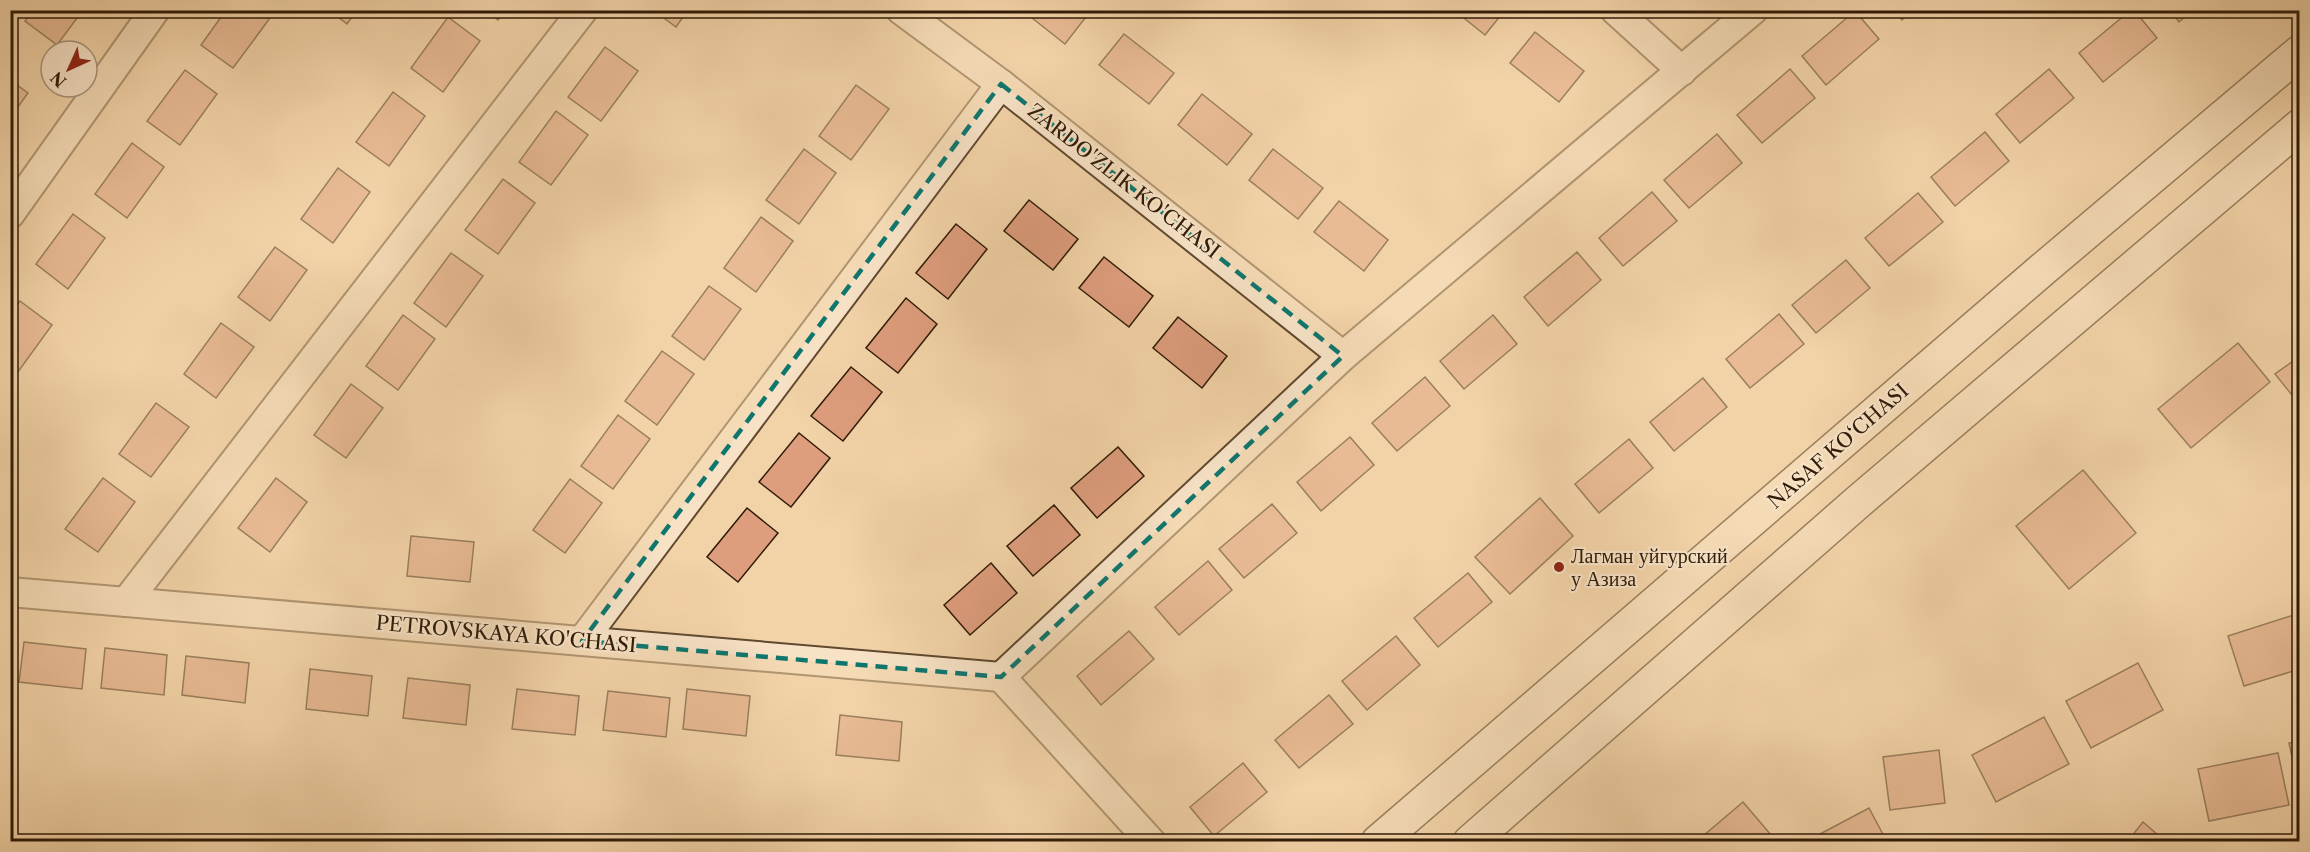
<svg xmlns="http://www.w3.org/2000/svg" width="2310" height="852" font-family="'Libre Caslon Text',serif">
<rect width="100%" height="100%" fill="#f2d3a7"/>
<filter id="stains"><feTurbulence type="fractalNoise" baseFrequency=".00333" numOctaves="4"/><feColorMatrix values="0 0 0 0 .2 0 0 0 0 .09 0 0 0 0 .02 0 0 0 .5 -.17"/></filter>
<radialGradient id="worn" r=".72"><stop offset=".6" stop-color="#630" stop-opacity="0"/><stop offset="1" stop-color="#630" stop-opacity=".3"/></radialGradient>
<g fill="#de9d7d" stroke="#2f1b07" stroke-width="1.5">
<polygon points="33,10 83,10 57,45 25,21"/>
<polygon points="226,10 260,10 270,18 233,68 201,45"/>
<polygon points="329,10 357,10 347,24"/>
<polygon points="485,10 505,10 498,20"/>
<polygon points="653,10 688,10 676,27"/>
<polygon points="1022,10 1087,10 1089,13 1065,44"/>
<polygon points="1454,10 1505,10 1485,35"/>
<polygon points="1894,10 1914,10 1902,20"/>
<polygon points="2131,10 2134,10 2157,38 2103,82 2079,53"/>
<polygon points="2170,10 2193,10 2179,22"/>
<polygon points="1855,11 1879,39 1826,85 1802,56"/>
<polygon points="448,17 480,41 443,92 411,68"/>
<polygon points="1535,32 1584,71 1559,102 1510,63"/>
<polygon points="1124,34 1174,73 1149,104 1099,65"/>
<polygon points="605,47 638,71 601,121 568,97"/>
<polygon points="1790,69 1815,98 1762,143 1737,115"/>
<polygon points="2049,69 2074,98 2020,143 1996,114"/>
<polygon points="185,70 217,94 180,145 147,121"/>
<polygon points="10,80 28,93 10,118"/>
<polygon points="856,85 889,109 851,160 819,136"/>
<polygon points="393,92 425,116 389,166 356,142"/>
<polygon points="1202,94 1252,134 1227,165 1178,125"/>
<polygon points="556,111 588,135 551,185 519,162"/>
<polygon points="1985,132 2009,161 1955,206 1931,177"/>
<polygon points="1717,134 1742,163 1689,208 1664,180"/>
<polygon points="132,143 164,167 127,218 95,194"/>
<polygon points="804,149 836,173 799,224 766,200"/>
<polygon points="1273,149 1323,188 1298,219 1249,180"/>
<polygon points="338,168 370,192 333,243 301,219"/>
<polygon points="503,179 535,203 498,254 465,230"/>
<polygon points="1652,192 1677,221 1623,266 1599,238"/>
<polygon points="1918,193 1943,222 1889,266 1865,238"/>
<polygon points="1029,200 1078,239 1053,270 1004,231"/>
<polygon points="1339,201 1388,240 1364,271 1314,232"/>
<polygon points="73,214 105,238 68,289 36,264"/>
<polygon points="761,217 793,241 756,292 724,268"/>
<polygon points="956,224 987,249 948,299 916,273"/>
<polygon points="275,247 307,270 270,321 238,297"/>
<polygon points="1577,252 1601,280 1548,326 1524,297"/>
<polygon points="451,253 483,276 446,327 414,303"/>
<polygon points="1104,257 1153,296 1129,327 1079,288"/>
<polygon points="1846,260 1870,288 1816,333 1792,305"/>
<polygon points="709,286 741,309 704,360 672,336"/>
<polygon points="906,298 937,324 898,373 866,348"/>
<polygon points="20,301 52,325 15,376 10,372 10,314"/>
<polygon points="1779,314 1804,344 1750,388 1726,359"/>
<polygon points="403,315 435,339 398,390 366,366"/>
<polygon points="1493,315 1517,344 1464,389 1440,361"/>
<polygon points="1178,317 1227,356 1202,388 1153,348"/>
<polygon points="221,323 254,347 216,398 184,374"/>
<polygon points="2238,343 2270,382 2191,448 2158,409"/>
<polygon points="662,351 694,374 657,425 625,401"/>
<polygon points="2300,356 2300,405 2275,374"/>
<polygon points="851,367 882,392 843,441 811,416"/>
<polygon points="1425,377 1450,406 1397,451 1372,423"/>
<polygon points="1703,378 1727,407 1674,451 1650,422"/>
<polygon points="351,384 383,408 346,458 314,435"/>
<polygon points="156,403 189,427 151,477 119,454"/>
<polygon points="618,415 650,439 613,489 581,466"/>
<polygon points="799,433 830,458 791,507 759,482"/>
<polygon points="1350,437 1374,465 1321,511 1297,482"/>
<polygon points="1629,439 1653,468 1599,513 1575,484"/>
<polygon points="1118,447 1144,476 1097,518 1071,488"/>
<polygon points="2083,470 2136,533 2069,589 2016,526"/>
<polygon points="103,478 135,502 98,552 65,529"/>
<polygon points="276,478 307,502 270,552 238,528"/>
<polygon points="570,479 602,503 565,553 533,530"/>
<polygon points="1540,498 1573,536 1510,594 1475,557"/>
<polygon points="1272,504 1297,533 1244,578 1219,549"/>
<polygon points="1054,505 1080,535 1033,576 1007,546"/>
<polygon points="747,508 778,533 738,582 707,557"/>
<polygon points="411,536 474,542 470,582 407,576"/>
<polygon points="1208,561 1232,590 1179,635 1155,607"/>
<polygon points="991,563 1017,593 970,635 944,605"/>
<polygon points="1468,573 1492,602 1438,647 1414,618"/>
<polygon points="2300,613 2300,669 2244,686 2228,636"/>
<polygon points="1129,631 1154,659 1101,705 1077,676"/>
<polygon points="1396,636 1420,665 1367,710 1342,681"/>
<polygon points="24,642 86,649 82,689 19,682"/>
<polygon points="105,648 167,655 164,695 101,688"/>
<polygon points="186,656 249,663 245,703 182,695"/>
<polygon points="2138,663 2163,710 2091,748 2066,701"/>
<polygon points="310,669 372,676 368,716 306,709"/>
<polygon points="408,678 470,685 466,725 403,718"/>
<polygon points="517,689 579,696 575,735 512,729"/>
<polygon points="687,689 750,696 746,736 683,729"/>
<polygon points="608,691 670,698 666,737 603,730"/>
<polygon points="1329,695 1353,724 1299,768 1275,740"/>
<polygon points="840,715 902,722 899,761 836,755"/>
<polygon points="2044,717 2069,764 1996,802 1972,755"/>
<polygon points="2300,741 2300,793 2289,743"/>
<polygon points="1939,750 1945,803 1890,810 1883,757"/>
<polygon points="2278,753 2289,805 2209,821 2198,769"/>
<polygon points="1243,763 1267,792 1214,836 1190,807"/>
<polygon points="1743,802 1777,842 1696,842"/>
<polygon points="1869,808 1887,842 1805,842"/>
<polygon points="2143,822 2166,842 2127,842"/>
<polygon points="48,836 101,842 48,842"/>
</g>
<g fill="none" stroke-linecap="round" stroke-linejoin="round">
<g stroke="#60492f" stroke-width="32">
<g id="street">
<polyline points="901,10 1001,84 1343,356"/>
<polyline points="1615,10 1682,71"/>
<polyline points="10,214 155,10"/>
<polyline points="10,592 1001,677"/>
<polyline points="126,602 583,10"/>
<polyline points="582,641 1001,84"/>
<polyline points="1001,677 1343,356 1753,10"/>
<polyline points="1001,677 1151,842"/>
</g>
</g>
<g stroke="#2f1b07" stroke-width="36">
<g id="secondary">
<polyline points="1378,842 2043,269 2300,52"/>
<polyline points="1470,842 1859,501 2300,126"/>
</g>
</g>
<use href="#street" stroke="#f7e2c6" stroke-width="28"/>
<use href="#secondary" stroke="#f7e2c6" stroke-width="33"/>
</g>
<path d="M0 0H2310V852H0ZM 1001,84 L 1343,356 L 1001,677 L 582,641 Z" fill="#f2d3a7" fill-opacity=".55" fill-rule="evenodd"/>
<path fill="none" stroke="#0f766e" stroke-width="4.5" stroke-dasharray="12 8" stroke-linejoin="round" d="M 1001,84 L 1343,356 L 1001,677 L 582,641 Z"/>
<circle fill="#8f2418" stroke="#f7e2c6" stroke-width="2" cx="1559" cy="567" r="6"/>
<g text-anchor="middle" stroke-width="4.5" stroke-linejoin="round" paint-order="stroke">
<g font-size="20" fill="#2f1b07" stroke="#f7e2c6">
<text transform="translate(1124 181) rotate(38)" y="7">ZARDO'ZLIK KO'CHASI</text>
<text transform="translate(1838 446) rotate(-41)" y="7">NASAF KO‘CHASI</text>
<text transform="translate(506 634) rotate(5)" y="7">PETROVSKAYA KO'CHASI</text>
</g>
<g font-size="20" fill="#2f1b07" stroke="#f7e2c6" text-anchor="start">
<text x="1571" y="563">Лагман уйгурский<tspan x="1571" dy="23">у Азиза</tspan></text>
</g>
</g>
<rect width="2310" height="852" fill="none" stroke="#f2d3a7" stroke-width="36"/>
<rect x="12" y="12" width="2286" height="828" fill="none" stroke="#2f1b07" stroke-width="3"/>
<rect x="18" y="18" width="2274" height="816" fill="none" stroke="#2f1b07" stroke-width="1.5"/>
<g transform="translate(69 69) rotate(225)"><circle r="28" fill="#f7e2c6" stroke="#a7927a" stroke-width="1.5"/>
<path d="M0-4.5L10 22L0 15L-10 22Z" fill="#8f2418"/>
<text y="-9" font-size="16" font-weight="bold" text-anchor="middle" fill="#2f1b07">N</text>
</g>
<rect width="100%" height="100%" filter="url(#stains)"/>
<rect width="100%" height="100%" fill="url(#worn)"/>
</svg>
